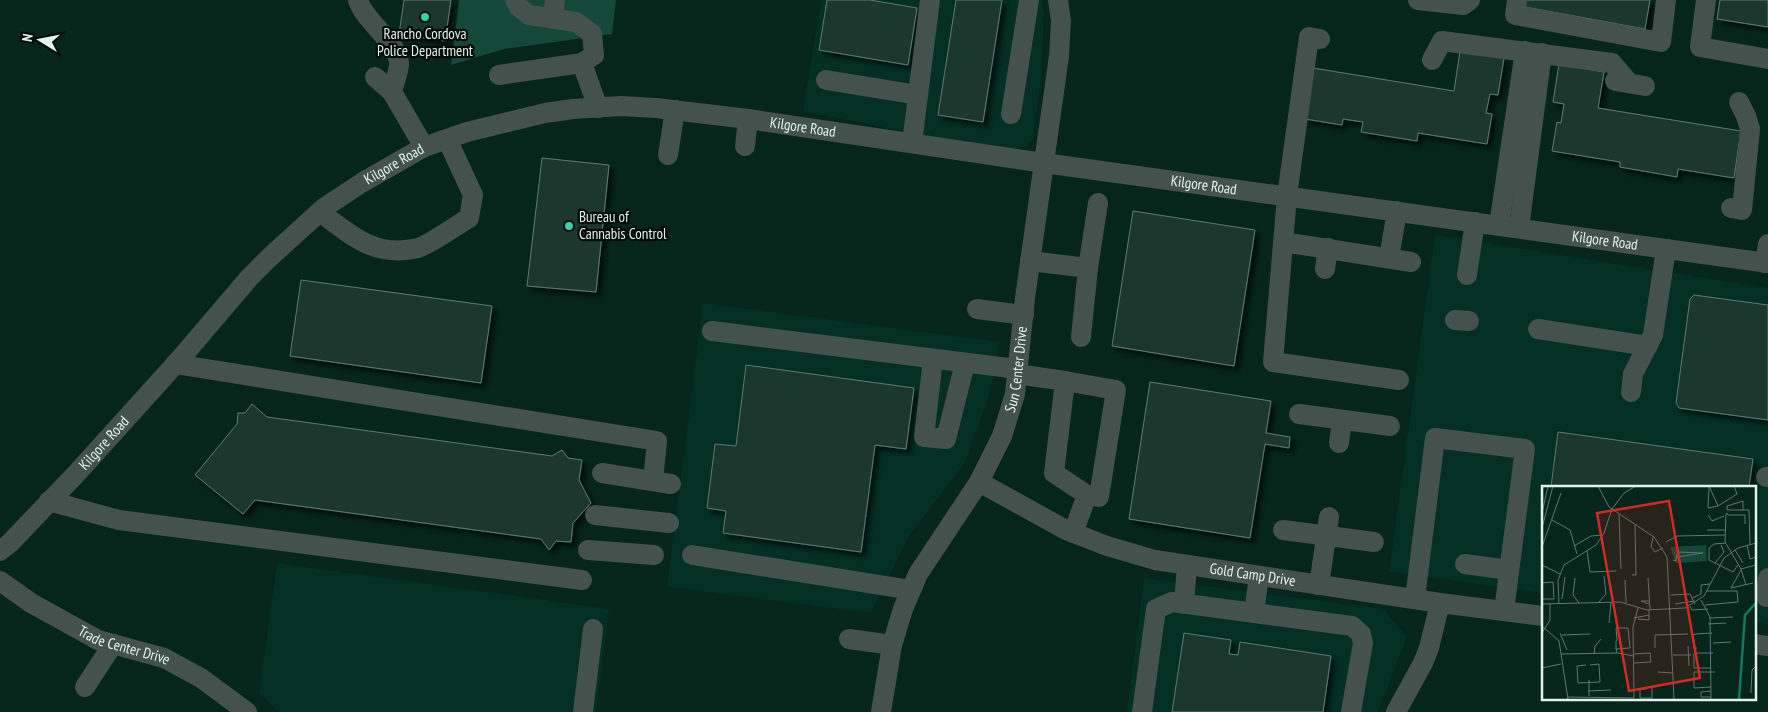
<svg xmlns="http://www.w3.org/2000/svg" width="1768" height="712" font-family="'PT Sans Narrow',sans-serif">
<defs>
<filter id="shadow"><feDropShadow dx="4.5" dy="4.5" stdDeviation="2.5" flood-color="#0009"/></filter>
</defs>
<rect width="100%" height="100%" fill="#06251b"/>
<g fill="#042f23">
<polygon points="821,0 1042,0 1044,15 1041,77 1033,139 1027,146 1017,148 993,149 803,111"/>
<polygon points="1435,235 1768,288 1768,624 1754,622 1754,487 1543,487 1543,593 1389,572"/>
<polygon points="703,303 1000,342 989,396 965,463 909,536 871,613 667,587"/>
<polygon points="277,563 609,609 596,712 279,712 259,693"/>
<polygon points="1144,578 1383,609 1407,637 1378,712 1127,712"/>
</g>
<polygon fill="#144939" points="459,0 616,0 612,34 504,49 451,65"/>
<g fill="#1b392e" stroke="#5c7c70" filter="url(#shadow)">
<polygon points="404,0 451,0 445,41 399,34"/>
<polygon points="827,0 870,0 917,8 908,65 819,50"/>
<polygon points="956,0 1002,0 983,122 938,115"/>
<polygon points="1526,0 1650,0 1645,29 1525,7"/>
<polygon points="1720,0 1768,0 1768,27 1717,19"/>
<polygon points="1460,51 1504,58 1498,95 1490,94 1486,113 1492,114 1487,144 1418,133 1417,141 1361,132 1363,122 1343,119 1342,125 1305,119 1313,68 1454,91"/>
<polygon points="1559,64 1604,72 1598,108 1741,131 1734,178 1678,169 1677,177 1620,167 1620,162 1552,151 1557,122 1561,123 1564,104 1553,102"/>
<polygon points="542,158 609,165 596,292 527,286"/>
<polygon points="1133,211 1255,230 1234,366 1112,346"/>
<polygon points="301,280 492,306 481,383 290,356"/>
<polygon points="1694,295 1768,305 1768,420 1679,408 1676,403 1690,299"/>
<polygon points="746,365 914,388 906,449 875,445 861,552 723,533 726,511 707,508 715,444 736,446"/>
<polygon points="1150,382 1271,401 1266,433 1290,437 1289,448 1265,444 1250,538 1129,519"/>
<polygon points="252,404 267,417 552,456 562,450 568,458 582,460 579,480 591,503 573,523 571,542 556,541 549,550 541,539 255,500 243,514 195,475 237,424 238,413 245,413"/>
<polygon points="1558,432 1753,459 1749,487 1551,487"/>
<polygon points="1184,633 1231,640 1229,654 1238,655 1240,642 1331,656 1323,712 1172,712"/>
</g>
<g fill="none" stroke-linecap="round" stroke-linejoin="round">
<g stroke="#44514c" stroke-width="20">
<path d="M 358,0 C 365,23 400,43 399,65 C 398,74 394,83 392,92"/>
<polyline points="515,0 519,7 529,15 576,22 592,34 594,55 582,63"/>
<polyline points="1418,0 1463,5 1470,0"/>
<polyline points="1517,0 1515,15 1661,42 1666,0"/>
<polyline points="1706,0 1700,47 1768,59"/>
<polyline points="553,19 555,0"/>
<polyline points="1320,39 1309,37 1287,196 1273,362 1399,380"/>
<polyline points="1432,60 1442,41 1612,63 1629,83"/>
<polyline points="499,75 582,63 598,108"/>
<polyline points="375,77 392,92 424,147"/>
<polyline points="826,80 918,95"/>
<polyline points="1615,81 1645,86"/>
<polyline points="1011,114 1029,0"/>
<polyline points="912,143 930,0"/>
<polyline points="745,146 748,119"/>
<polyline points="668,155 675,110"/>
<polyline points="1731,208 1742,210 1750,129 1746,116 1739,102"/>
<path d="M 320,212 C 352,236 375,258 418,248 C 429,245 457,225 469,218 L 473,195 L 447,139"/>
<polyline points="1499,225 1525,51"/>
<polyline points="1519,228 1542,53"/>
<polyline points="1283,242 1411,262"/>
<polyline points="1389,258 1397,211"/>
<polyline points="1030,261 1088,268 1098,203"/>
<polyline points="1765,263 1768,244"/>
<polyline points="1325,269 1328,248"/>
<polyline points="1467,275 1475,222"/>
<polyline points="977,309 1024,315"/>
<polyline points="1455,320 1469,321"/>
<polyline points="1538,329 1648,346"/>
<polyline points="712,331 1018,369"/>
<polyline points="1081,337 1088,268"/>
<polyline points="933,359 924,437 946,439 965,363"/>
<polyline points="175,364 657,441 653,481"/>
<polyline points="1017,374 1065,381 1054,473 1087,495 1073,533"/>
<polyline points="1065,381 1116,390 1099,497 1087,495"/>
<polyline points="1631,392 1633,374 1653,335 1666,249"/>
<polyline points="1299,414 1390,426"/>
<polyline points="1339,443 1342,420"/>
<polyline points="602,473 671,484"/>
<polyline points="1766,477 1768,477"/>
<path id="s1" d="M 979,482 L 1066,530 L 1107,546 L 1155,560 L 1440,603 L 1543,616"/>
<polyline points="49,501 119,520 582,580"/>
<polyline points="595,515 669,523"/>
<polyline points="1283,530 1374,542"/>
<polyline points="588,550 654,555"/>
<path id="s2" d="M 0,551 L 10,543 L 76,474 L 180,359 L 249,278 L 270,257 L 325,207 L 363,182 L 424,147 L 467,132 L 545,113 L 573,109 L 621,106 L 656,108 L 748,119 L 1044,163 L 1768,263"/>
<polyline points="692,555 911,590"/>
<polyline points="1465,564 1509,570"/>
<polyline points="1768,578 1766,597 1768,597"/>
<path id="s3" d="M 0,581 L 31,603 L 98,640 L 164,658 L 201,678 L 247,712"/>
<polyline points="1319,585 1329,517"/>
<polyline points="1415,599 1435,438 1525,449 1504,611"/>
<polyline points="1184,604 1187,565"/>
<polyline points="1254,613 1259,576"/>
<polyline points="849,639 892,645"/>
<polyline points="1754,644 1768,646"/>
<polyline points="85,687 113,644"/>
<polyline points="583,712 593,629"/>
<path id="s4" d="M 881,712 L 892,645 L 903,609 L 918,574 L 979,482 L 1002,436 L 1015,394 L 1025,298 L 1059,56 L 1061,21 L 1058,0"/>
<polyline points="1142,712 1156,609 1172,602 1352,626 1361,634 1363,643 1351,712"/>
<polyline points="1396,712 1423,663 1429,648 1440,603"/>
</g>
</g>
<g fill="#34d4a8" stroke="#020b07" stroke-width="2">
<circle cx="425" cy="17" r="5"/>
<circle cx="569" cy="226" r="5"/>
</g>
<g text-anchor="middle" stroke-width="4.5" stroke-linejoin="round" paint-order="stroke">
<g font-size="15" fill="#e2f3ec" stroke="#020b07">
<text x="425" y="39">Rancho Cordova<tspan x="425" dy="17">Police Department</tspan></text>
<text x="579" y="222" text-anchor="start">Bureau of<tspan x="579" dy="17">Cannabis Control</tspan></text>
</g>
<g font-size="15" fill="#e2f3ec" stroke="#020b07">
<text dy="5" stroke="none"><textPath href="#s2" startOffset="975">Kilgore Road</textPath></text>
<text dy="5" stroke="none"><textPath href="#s2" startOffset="555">Kilgore Road</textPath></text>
<text dy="5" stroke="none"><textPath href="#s2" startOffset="1380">Kilgore Road</textPath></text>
<text dy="5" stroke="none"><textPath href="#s2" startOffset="1785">Kilgore Road</textPath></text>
<text dy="5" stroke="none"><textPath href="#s4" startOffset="374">Sun Center Drive</textPath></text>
<text dy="5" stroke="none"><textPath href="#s2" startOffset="150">Kilgore Road</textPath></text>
<text dy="5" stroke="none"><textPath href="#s1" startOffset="292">Gold Camp Drive</textPath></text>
<text dy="5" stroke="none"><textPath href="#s3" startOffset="141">Trade Center Drive</textPath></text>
</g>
</g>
<g transform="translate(1542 486)">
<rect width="214" height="214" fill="#06251b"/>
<path d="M 164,59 L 165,75 L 134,77 L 128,61 Z" fill="#144939"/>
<path fill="none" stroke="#147a5f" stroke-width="2.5" d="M 197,213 L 203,129 L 214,117"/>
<path fill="none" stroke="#5e776f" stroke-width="1" d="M 56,0 L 67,21 L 112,51 L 125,71 L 132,213M 167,0 L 176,20 L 195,8 L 192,0M 167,1 L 166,22 L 176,20M 201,24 L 185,24 L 185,20 L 201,15 L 201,24 L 207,24 L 208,58M 0,27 L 6,0M 184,27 L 183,56 L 199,83 L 204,99M 185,27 L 186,29 L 203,29 L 203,38M 77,28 L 79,83M 166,29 L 170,35 L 182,30M 10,34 L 28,44 L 35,68M 0,42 L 11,0M 165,44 L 183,44M 111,51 L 109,61 L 113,66 L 121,62M 124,56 L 135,50 L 183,49M 184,57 L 172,58 L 167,62 L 167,74 L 191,86 L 196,79M 205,59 L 208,73 L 214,71M 32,60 L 49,50 L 61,49M 0,61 L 19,7M 193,64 L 201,77M 45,65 L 48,86 L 74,85M 131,74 L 134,75 L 135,68 L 136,66 L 161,67 L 135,71M 173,77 L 182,66 L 179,59M 0,79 L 18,88M 199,83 L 214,79M 199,84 L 189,102 L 211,97M 90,89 L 94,89 L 93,39M 33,92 L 31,109 L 37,117M 106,92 L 108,124M 83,94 L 84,117M 0,97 L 11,96 L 12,113 L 0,113M 129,109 L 148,108 L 153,118M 150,112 L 159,108 L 159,99 L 168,98M 20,113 L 23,91M 159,114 L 168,131 L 169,213M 107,115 L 99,115 L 107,118M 57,116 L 64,108 L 62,90M 0,118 L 78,116 L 105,124 L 143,122 L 162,110 L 182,72 L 196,62 L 214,57M 17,118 L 16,94 L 22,79 L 54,59 L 62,47 L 70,23 L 82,7 L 94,0M 133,118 L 152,115M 163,119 L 196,116 L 195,105 L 165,105M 148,120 L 150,124 L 166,123M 92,132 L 107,129 L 107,124M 168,132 L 191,131M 96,133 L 107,134 L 107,129M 214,133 L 214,155M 67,137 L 69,116M 166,138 L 184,137M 0,140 L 17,155 L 26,213M 0,147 L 8,134 L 8,118M 18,147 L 25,164M 154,148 L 151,149 L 152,162 L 155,162M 154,148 L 170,147M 20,149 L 48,148M 171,157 L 189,156M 146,160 L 147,180M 113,162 L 113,149 L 146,148M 74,163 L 88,162 L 86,142 L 74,142 L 75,154 L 74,155 L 74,163 L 75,167M 19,168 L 76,167 L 92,170M 52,168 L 53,160 L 59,153M 92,168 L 108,167 L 109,176 L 92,177M 131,169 L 149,169M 44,179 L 35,180 L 36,197 L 58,196 L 57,178 L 48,179M 0,182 L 19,178M 169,182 L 152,182 L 152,167 L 171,167M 116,186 L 131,187M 47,194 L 47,210M 169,201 L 152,202 L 152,186 L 173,186M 104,203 L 98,203 L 98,212 L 110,212 L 110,201M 46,205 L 69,204M 169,205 L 159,206 L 159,211 L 169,211M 209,207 L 210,184 L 213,181M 25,211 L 92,212 L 91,141 L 96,122"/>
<path fill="#d62828" fill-opacity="0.15" stroke="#d62828" stroke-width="2.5" d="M 127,15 L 158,192 L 87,205 L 55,27 Z"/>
<rect width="214" height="214" fill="none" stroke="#e2f3ec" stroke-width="2.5"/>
</g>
<g transform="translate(40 40) rotate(280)" stroke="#020b07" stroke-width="4" paint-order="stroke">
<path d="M0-4L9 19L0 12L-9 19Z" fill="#e2f3ec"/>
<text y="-8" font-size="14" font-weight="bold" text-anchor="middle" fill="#e2f3ec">N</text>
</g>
</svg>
